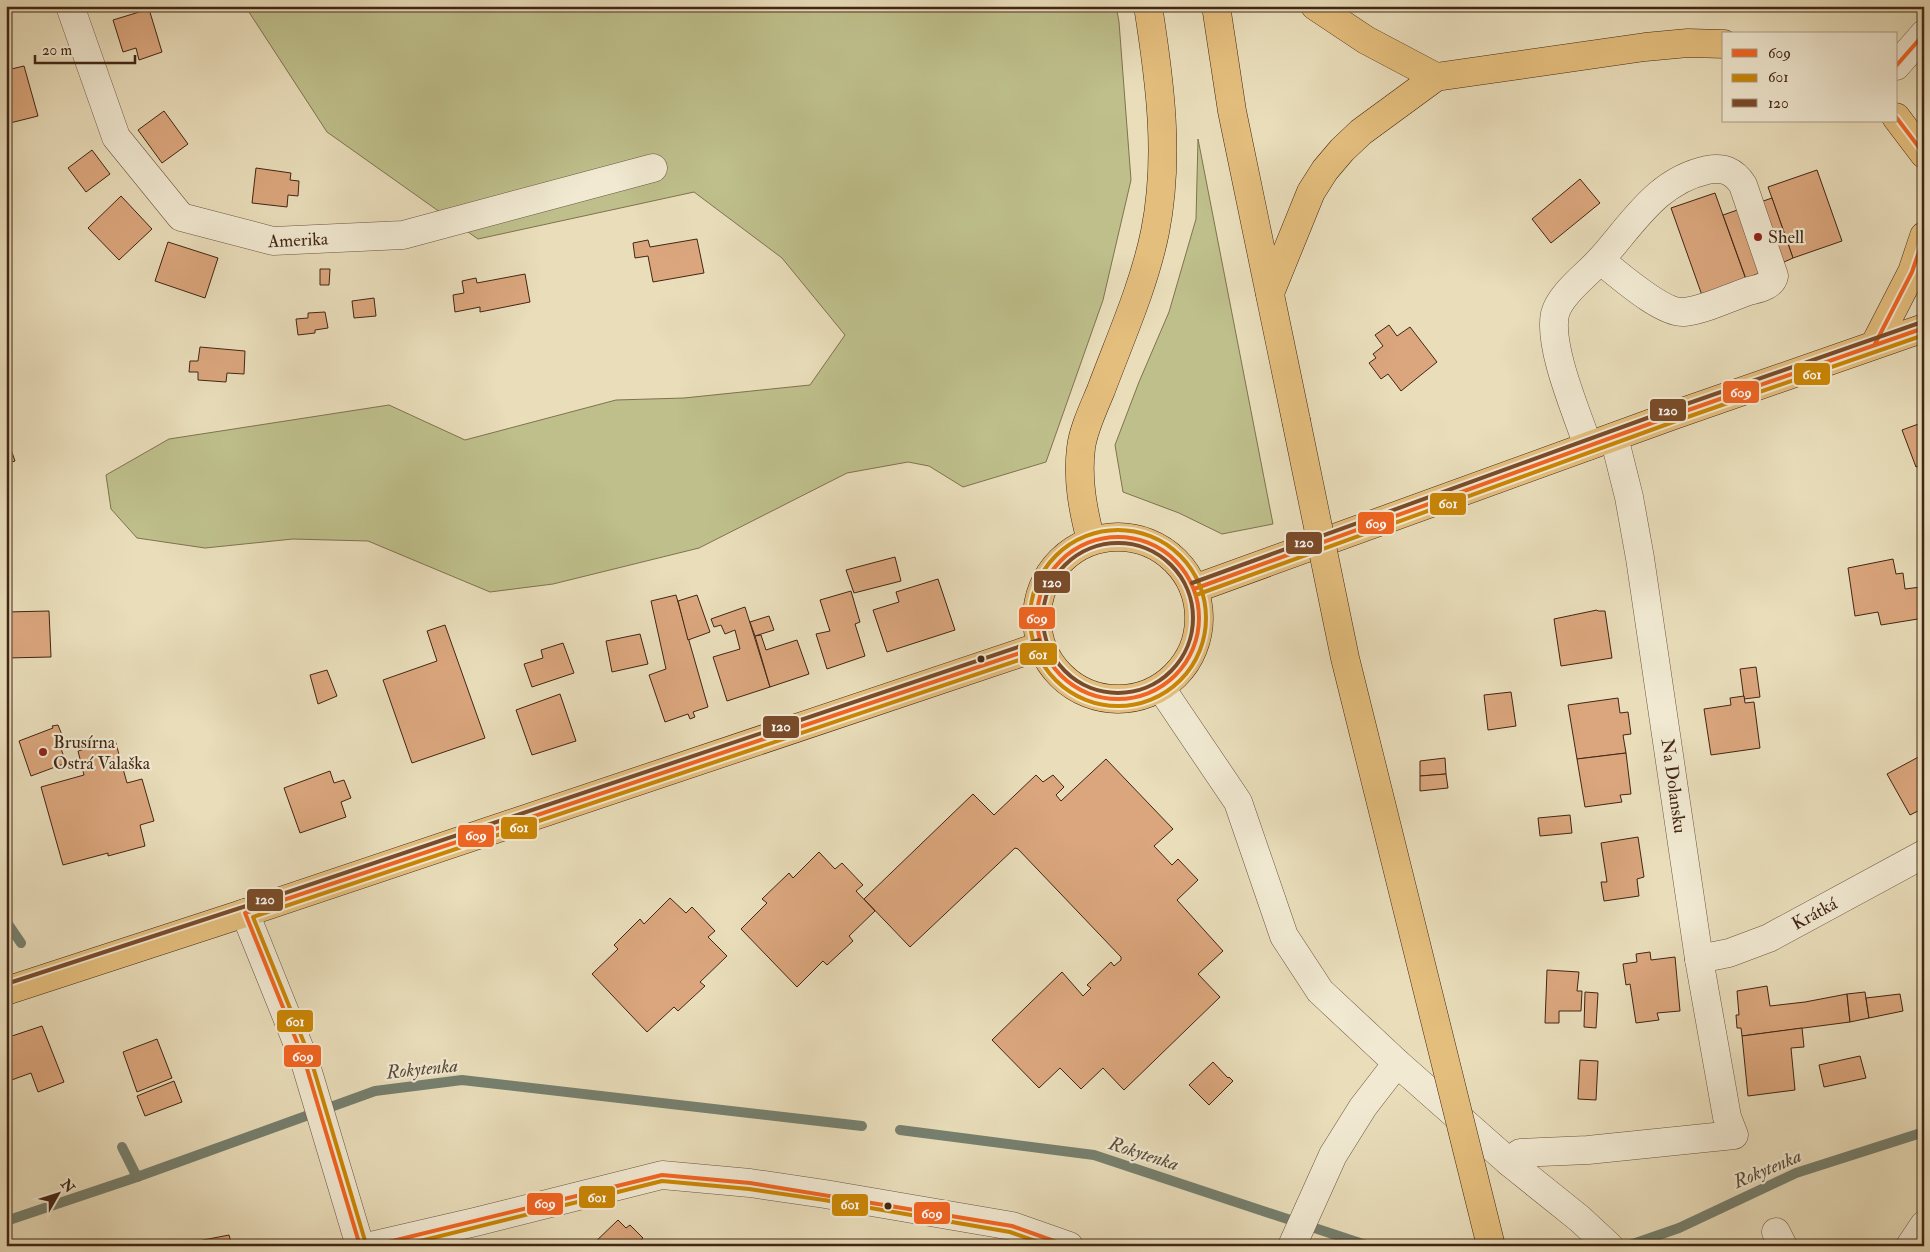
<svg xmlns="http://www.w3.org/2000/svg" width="1930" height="1252" font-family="'IM FELL Double Pica',serif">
<rect width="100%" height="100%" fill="#e9ddba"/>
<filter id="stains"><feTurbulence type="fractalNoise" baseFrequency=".004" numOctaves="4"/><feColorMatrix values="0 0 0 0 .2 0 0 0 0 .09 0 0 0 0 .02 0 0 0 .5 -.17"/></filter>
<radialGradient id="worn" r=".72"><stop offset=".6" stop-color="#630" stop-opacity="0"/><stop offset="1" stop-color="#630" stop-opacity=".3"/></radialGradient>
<g fill="#bebf8b" stroke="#807250">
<polygon points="245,6 1116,6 1119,22 1131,180 1103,300 1046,462 963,487 929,466 908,462 847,473 699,548 553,584 490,592 368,541 293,539 205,548 137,538 111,509 106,475 169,439 389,405 465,440 616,400 684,398 810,385 845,335 782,258 694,192 478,239 327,132"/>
<polygon points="1198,139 1273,524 1222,534 1179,513 1123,492 1115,445 1139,382 1169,312 1196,219"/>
</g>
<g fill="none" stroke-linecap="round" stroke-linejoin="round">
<g stroke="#76806f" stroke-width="10">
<polyline points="6,921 21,943"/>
<polyline points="900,1130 1094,1155 1369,1246"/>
<polyline points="122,1147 137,1177"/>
<polyline points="6,1221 137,1177 375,1091 462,1080 862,1126"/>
<polyline points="1627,1246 1679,1228 1796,1173 1924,1132"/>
</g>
</g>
<g fill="#dba67d" stroke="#422614">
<polygon points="149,9 162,52 139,60 136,48 123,52 113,20"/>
<polygon points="6,13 11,31 6,32"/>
<polygon points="24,66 38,116 6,124 6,82 10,81 7,70"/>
<polygon points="164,111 188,144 162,163 138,130"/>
<polygon points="92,150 110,174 86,192 68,168"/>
<polygon points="256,168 291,173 290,180 299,181 298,196 288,195 287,207 252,203"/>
<polygon points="1817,170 1842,241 1793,258 1768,187"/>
<polygon points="1580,179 1600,203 1551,243 1532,219"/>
<polygon points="1715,193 1753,299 1709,315 1671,208"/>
<polygon points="121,196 152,229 119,260 88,228"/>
<polygon points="1772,198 1793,258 1746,279 1723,215"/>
<polygon points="697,239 704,273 653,282 648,256 635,258 633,243 648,240 650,247"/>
<polygon points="168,242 218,258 205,298 155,281"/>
<polygon points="320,269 330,269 329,285 320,285"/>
<polygon points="525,274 530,302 480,312 480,307 455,312 453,295 464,293 462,281 476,278 477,283"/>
<polygon points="374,298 376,316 354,318 352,301"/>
<polygon points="325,312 328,328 315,330 315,333 298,335 296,319 308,318 308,313"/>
<polygon points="1389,325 1397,336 1410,327 1437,362 1401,391 1388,374 1381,379 1369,363 1376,358 1373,354 1383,346 1375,335"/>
<polygon points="200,347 245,351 244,374 227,373 226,382 198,380 198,372 189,372 190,361 198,361"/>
<polygon points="1924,422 1924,464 1916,467 1902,430"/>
<polygon points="6,435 15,461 6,464"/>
<polygon points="895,557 901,581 854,593 846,570"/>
<polygon points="1893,559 1896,574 1903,573 1905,589 1921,587 1924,618 1881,625 1878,612 1855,616 1848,568"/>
<polygon points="938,579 955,630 887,652 873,610 899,602 896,592"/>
<polygon points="851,591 860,622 855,624 865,656 827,669 816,634 830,631 820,600"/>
<polygon points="676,595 708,707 693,712 695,717 690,719 688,714 665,722 649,675 666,669 651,601"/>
<polygon points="697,595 710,632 688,640 678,601"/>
<polygon points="745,607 770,687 727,701 713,657 740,649 735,630 725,634 721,625 714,627 711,619"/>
<polygon points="1597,610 1598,611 1605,611 1612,658 1561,666 1554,619"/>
<polygon points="49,611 51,657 6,658 6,612"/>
<polygon points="769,616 774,630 755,636 750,622"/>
<polygon points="445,625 485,738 412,763 383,680 437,661 427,631"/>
<polygon points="640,634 648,664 612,672 606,641"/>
<polygon points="761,635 766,650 797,640 809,674 770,687 755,636"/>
<polygon points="563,643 574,673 532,687 524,664 543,658 541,650"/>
<polygon points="1756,667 1760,697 1744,699 1740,669"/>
<polygon points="327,670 337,696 318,704 310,675"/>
<polygon points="1511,692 1516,726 1488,730 1484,695"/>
<polygon points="560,694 576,741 532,755 516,710"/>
<polygon points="1744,696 1745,703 1754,702 1760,748 1711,755 1704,709 1731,705 1730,698"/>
<polygon points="1618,698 1620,713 1628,712 1631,734 1623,735 1626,753 1577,759 1568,705"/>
<polygon points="58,725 62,735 57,737 66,763 31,776 19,741 53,728 52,726"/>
<polygon points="115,740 127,783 142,779 154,821 140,825 145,846 108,856 108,853 63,865 41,787 84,775 78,751"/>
<polygon points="1626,753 1631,794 1620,795 1622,802 1585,807 1577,759"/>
<polygon points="1924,754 1924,808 1910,815 1887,774"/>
<polygon points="1445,758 1446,774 1420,776 1420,761"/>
<polygon points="1106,759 1173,829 1154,846 1172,865 1178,859 1198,880 1177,900 1223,951 1198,974 1220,997 1124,1090 1103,1068 1081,1089 1060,1068 1039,1088 992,1040 1062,972 1083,996 1091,988 1087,985 1111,962 1114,966 1121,960 1121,957 1018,849 1015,848 910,947 864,899 973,794 994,815 1036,775 1043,782 1053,775 1064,787 1056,795 1061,801"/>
<polygon points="330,771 334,783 344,780 351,798 341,802 346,817 300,833 284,788"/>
<polygon points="1446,774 1448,788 1420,791 1420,776"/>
<polygon points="1570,815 1572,833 1540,836 1538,818"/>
<polygon points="1638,837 1644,877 1637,879 1639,896 1604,901 1601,882 1607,882 1601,843"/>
<polygon points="819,852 835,869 842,863 863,885 856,891 875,911 849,936 853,941 827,965 823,961 797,987 741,929 767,903 762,899 789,873 793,878"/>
<polygon points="670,898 686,913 692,907 715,931 708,937 727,956 700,982 705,986 678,1011 674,1007 647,1032 592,974 618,949 614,945 640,919 644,924"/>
<polygon points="1650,952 1651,960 1675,957 1680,1011 1657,1013 1659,1020 1636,1023 1630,984 1626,985 1623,964 1637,962 1636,954"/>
<polygon points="1547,970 1579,972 1577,991 1582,991 1581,1011 1559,1011 1559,1023 1545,1023"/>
<polygon points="1767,986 1770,1006 1805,1002 1847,994 1850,1022 1742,1036 1741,1028 1737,1028 1736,1015 1739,1015 1737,991"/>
<polygon points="1585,992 1598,993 1596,1028 1584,1027"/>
<polygon points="1865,992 1869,1018 1850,1022 1847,994"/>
<polygon points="1900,994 1903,1011 1869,1018 1866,998"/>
<polygon points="42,1026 64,1082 38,1092 31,1073 6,1082 6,1038"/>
<polygon points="1802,1028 1804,1047 1791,1048 1795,1090 1748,1096 1742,1036"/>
<polygon points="157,1039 172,1078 137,1092 123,1052"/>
<polygon points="1860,1056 1866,1078 1824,1087 1819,1065"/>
<polygon points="1580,1060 1598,1061 1596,1100 1578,1099"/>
<polygon points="1213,1062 1228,1078 1229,1077 1233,1081 1209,1105 1189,1085"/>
<polygon points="174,1081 182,1102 145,1116 137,1096"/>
<polygon points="618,1220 626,1228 630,1225 643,1238 639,1242 643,1246 591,1246"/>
<polygon points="229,1235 232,1246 199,1246 198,1241"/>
</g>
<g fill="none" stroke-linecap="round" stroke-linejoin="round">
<g stroke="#6c543e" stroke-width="29">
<g id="minor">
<path id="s1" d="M 70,6 L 116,137 L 181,217 L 273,241 L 403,235 L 653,168"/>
<polyline points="1896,66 1924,34"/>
<path d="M 1588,446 C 1577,413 1548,347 1555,314 C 1560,294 1588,274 1601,259 C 1634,222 1657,181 1707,170 C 1724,167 1734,171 1743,185 L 1774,276 C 1772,287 1755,289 1746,292 C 1726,299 1704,310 1684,312 C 1662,314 1618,274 1600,260"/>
<polyline points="1161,688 1238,802 1284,936 1320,991 1397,1063 1509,1162 1580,1219 1609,1246"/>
<polyline points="245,913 305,1062 360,1246"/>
<path id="s2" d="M 1699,959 L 1729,953 L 1769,938 L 1924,854"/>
<polyline points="1509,1162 1520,1153 1588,1150 1734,1135 1727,1117 1699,959 1640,558 1629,497 1614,437"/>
<polyline points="1776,1232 1783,1246"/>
<polyline points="371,1246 475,1222 662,1175 750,1183 825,1194 1012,1226 1069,1246"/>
<polyline points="1292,1246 1333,1155 1363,1107 1397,1063"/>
<polyline points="1910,1246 1924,1225"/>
</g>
</g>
<g stroke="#422614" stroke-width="29">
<g id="major">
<polyline points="1216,6 1232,111 1296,420"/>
<polyline points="1315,6 1366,40 1436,77"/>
<polyline points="1896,117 1924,154"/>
<polyline points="1270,293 1311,192 1325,170 1342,150 1361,132 1436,77 1645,47 1688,43 1724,44"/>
<polyline points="1875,344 1912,272 1924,236"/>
<circle cx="1118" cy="618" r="81"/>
<path d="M 1091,541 C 1083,510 1077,480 1081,448 C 1083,430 1094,407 1101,390 C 1120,339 1144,286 1155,232 C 1170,157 1160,82 1148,6"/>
<polyline points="1194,589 1674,415 1924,328"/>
<polyline points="6,991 245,913 1041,646"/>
</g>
</g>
<use href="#minor" stroke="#f1e9d2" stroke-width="28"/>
<use href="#major" stroke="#e4be7d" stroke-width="28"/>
<g stroke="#422614" stroke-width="29" stroke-linecap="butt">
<polyline id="major-bridge" points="1296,420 1345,658 1491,1246"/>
</g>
<use href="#major-bridge" stroke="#e4be7d" stroke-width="28"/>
<g stroke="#f1e9d2" stroke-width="8">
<g id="bus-1">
<polyline points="1896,66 1924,34"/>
<polyline points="1896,117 1924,154"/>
<polyline points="1875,344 1912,272 1924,237"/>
<circle cx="1118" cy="618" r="81"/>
<polyline points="1194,589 1674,415 1924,328"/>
<polyline points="360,1246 305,1062 245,913 1041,646"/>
<polyline points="372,1246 662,1175 750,1183 1012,1226 1068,1246"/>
</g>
</g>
<g stroke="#f1e9d2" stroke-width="8">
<g id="bus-2">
<circle cx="1118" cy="618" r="88"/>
<polyline points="1196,595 1676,421 1924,335"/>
<polyline points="366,1244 311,1060 253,917 1043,652"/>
<polyline points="400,1246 662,1181 749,1189 824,1200 1010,1232 1049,1246"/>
</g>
</g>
<g stroke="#f1e9d2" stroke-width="8">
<g id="bus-3">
<circle cx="1118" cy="618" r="75"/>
<polyline points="1192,583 1672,409 1922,322"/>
<polyline points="6,984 243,907 1039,640"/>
</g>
</g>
<use href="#bus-1" stroke="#f26522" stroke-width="4"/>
<use href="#bus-2" stroke="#ca8605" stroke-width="4"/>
<use href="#bus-3" stroke="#7a4b2a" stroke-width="4"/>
</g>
<g fill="#8f2418" stroke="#f1e9d2" stroke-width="2">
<circle cx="1758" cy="237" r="5"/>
<circle cx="43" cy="752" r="5"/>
</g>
<g fill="#422614" stroke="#f1e9d2" stroke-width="2">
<circle cx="981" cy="659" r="4.5"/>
<circle cx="888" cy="1206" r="4.5"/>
</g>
<g text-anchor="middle" stroke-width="4.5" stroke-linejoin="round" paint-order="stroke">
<g font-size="18" fill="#422614" stroke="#f1e9d2" text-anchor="start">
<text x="1768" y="243">Shell</text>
<text x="53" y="748">Brusírna<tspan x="53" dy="21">Ostrá Valaška</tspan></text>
</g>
<g font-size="18" fill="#422614" stroke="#f1e9d2">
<text dy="6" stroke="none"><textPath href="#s1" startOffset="362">Amerika</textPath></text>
<text transform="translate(1674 786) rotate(82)" y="6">Na Dolansku</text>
<text dy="6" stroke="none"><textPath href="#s2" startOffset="125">Krátká</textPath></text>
</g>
<g font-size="19" font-style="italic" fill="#584c3a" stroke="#f1e9d2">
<text transform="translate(422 1068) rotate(-6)" y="7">Rokytenka</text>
<text transform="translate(1144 1153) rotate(18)" y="7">Rokytenka</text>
<text transform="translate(1767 1168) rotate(-23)" y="7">Rokytenka</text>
</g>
</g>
<g stroke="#f1e9d2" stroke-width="2">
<rect x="1793" y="362" width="38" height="24" rx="5" fill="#ca8605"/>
<rect x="1722" y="380" width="38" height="24" rx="5" fill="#f26522"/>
<rect x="1649" y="398" width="38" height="24" rx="5" fill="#7a4b2a"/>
<rect x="1429" y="492" width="38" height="24" rx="5" fill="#ca8605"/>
<rect x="1357" y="511" width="38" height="24" rx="5" fill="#f26522"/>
<rect x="1285" y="531" width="38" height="24" rx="5" fill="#7a4b2a"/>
<rect x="1033" y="570" width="38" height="24" rx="5" fill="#7a4b2a"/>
<rect x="1018" y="606" width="38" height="24" rx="5" fill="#f26522"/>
<rect x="1019" y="642" width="39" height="24" rx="5" fill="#ca8605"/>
<rect x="762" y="715" width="38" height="24" rx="5" fill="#7a4b2a"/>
<rect x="500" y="816" width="38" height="24" rx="5" fill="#ca8605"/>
<rect x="457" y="824" width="38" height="24" rx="5" fill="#f26522"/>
<rect x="246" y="888" width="38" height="24" rx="5" fill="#7a4b2a"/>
<rect x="276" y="1009" width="38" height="24" rx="5" fill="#ca8605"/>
<rect x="283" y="1044" width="39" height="24" rx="5" fill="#f26522"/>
<rect x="578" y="1185" width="38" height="24" rx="5" fill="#ca8605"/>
<rect x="526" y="1192" width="38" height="24" rx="5" fill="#f26522"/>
<rect x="831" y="1193" width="38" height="24" rx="5" fill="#ca8605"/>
<rect x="913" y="1201" width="38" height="24" rx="5" fill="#f26522"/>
</g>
<g font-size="14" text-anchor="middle" font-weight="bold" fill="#fff">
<text x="1812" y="379">601</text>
<text x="1741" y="397">609</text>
<text x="1668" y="415">120</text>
<text x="1448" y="508">601</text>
<text x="1376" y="528">609</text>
<text x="1304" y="547">120</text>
<text x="1052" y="587">120</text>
<text x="1037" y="623">609</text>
<text x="1038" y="659">601</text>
<text x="781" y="731">120</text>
<text x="519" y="832">601</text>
<text x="476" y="840">609</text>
<text x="265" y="904">120</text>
<text x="295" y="1026">601</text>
<text x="303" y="1061">609</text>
<text x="597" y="1202">601</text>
<text x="545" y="1208">609</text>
<text x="850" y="1209">601</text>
<text x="932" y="1218">609</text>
</g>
<rect width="1930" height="1252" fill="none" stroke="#e9ddba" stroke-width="25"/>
<rect x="8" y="8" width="1915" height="1237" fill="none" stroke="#422614" stroke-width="2.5"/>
<rect x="12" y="12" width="1905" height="1227" fill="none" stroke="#422614"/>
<rect x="1722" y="32" width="175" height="90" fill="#f1e9d2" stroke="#ab9b86"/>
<rect x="1732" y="49" width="25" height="8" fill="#f26522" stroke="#ab9b86"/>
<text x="1768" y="58" font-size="15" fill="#422614">609</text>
<rect x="1732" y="74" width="25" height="8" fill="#ca8605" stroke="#ab9b86"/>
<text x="1768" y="82" font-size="15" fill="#422614">601</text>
<rect x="1732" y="99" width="25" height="8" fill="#7a4b2a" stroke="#ab9b86"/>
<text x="1768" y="108" font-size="15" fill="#422614">120</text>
<g transform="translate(58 1194) rotate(51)" stroke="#f1e9d2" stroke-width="4" paint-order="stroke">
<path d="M0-4L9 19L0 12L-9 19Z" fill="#422614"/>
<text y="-8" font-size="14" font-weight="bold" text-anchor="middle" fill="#422614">N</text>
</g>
<path d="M35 55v8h100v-8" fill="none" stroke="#422614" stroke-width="2.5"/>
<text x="42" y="55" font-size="15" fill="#422614" stroke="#f1e9d2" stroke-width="4" paint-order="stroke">20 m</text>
<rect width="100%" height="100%" filter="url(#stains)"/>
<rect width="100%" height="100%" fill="url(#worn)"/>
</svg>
